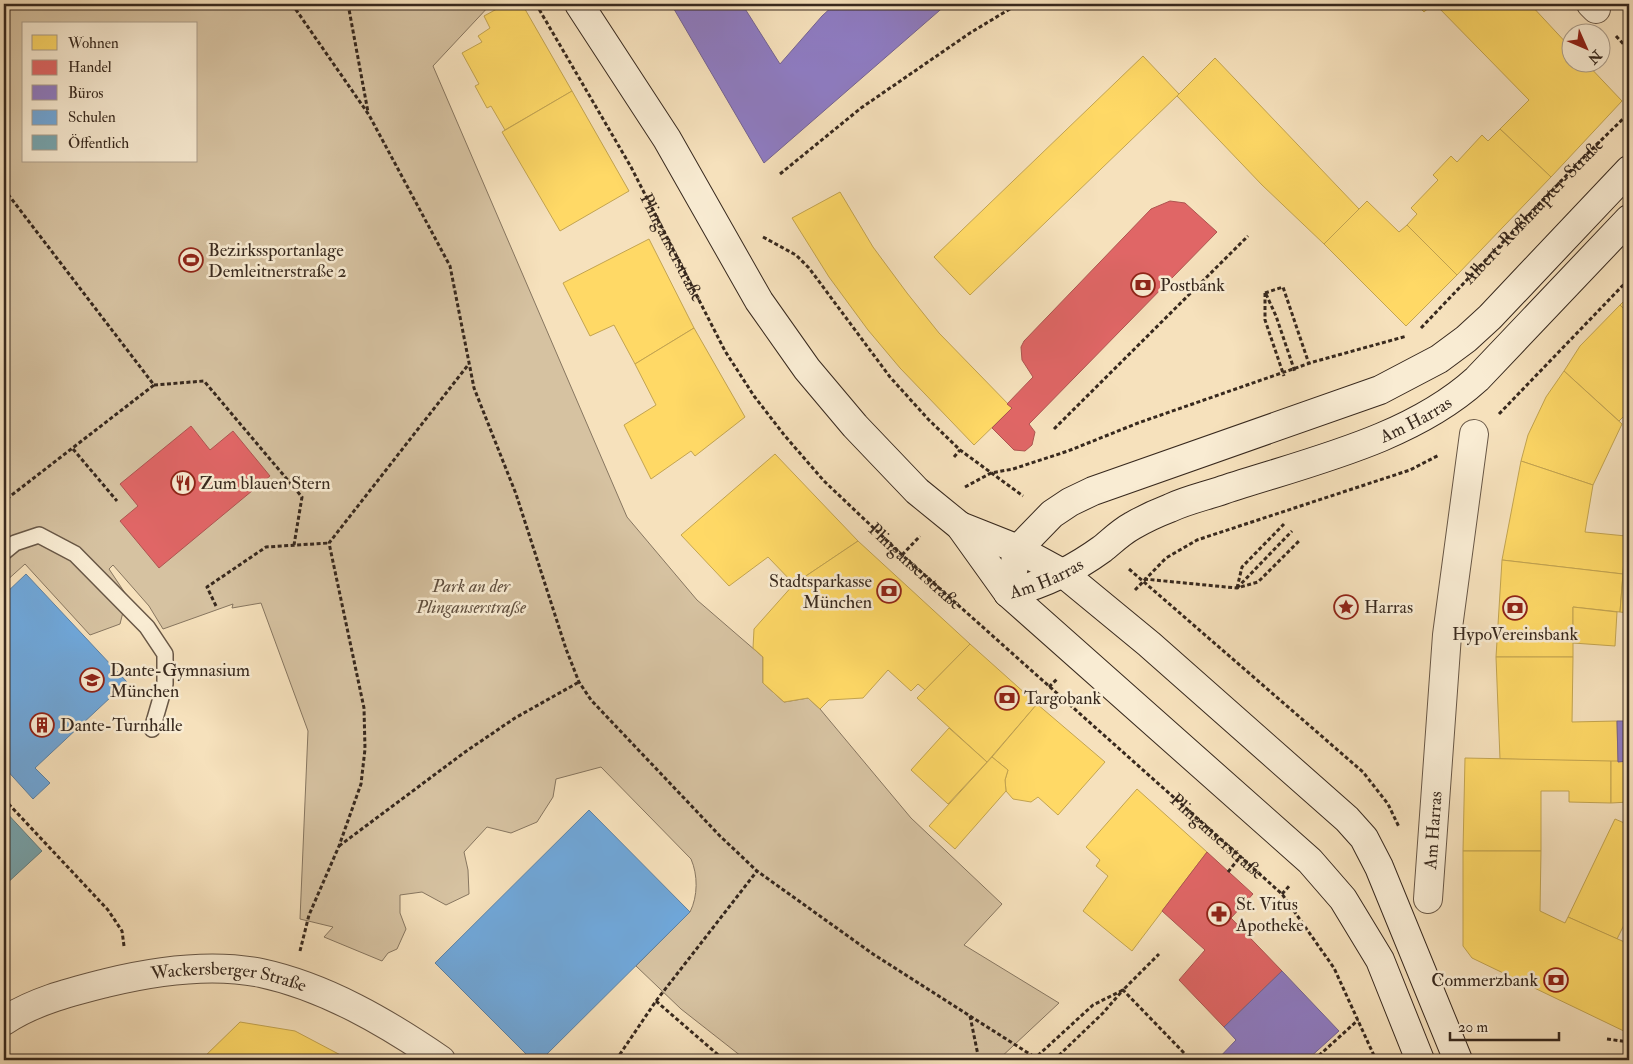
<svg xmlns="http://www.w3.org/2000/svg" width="1633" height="1064" font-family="'IM FELL Double Pica',serif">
<rect width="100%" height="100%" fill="#f6e1bc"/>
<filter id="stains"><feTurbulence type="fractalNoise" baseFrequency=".004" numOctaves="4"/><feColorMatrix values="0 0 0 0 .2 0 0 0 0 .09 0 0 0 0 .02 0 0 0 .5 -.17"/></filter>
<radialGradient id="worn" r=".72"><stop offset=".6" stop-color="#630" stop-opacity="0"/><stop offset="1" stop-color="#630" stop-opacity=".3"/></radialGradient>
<path fill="#d6c2a1" stroke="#877660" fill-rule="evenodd" d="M 4,4 L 491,4 L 433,66 L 627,517 L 697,600 L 763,657 L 763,683 L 784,702 L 808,698 L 820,709 L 911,818 L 1002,904 L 964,945 L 1059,1003 L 998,1060 L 746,1060 L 681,1009 L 636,966 L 690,912 C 698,896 698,875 691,859 L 601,767 L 556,779 L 553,797 L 537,822 L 511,833 L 487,827 L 464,852 L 468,870 L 469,894 L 446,905 L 422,892 L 400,895 L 400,913 L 406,929 L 397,949 L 388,953 L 382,961 L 324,937 L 333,927 L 300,919 L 308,731 L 261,603 L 232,608 L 233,604 L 163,629 L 149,606 L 113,565 L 109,569 L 127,596 L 120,624 L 90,635 L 25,564 L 4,583 ZM 24,24 L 196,24 L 196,161 L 24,161 Z"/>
<g fill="#ffd966" stroke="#c3a450">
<polygon points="506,4 522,4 572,91 505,130 491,106 487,108 475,86 479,84 462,53 482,42 478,36 490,28 484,16"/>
<polygon points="1416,4 1433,4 1424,12"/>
<polygon points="1435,4 1530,4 1570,47 1570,62 1585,62 1622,101 1551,177 1500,129 1529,100"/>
<polygon points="1143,56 1179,94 970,295 934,257"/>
<polygon points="1215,58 1359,209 1324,244 1262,185 1177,96"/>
<polygon points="572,91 629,191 560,231 502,132"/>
<polygon points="1500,129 1551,177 1457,275 1407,225 1417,214 1411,208 1438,180 1433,175 1451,156 1457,162 1482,135 1488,141"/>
<polygon points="840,192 873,247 907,293 939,333 1012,408 974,445 900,368 868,330 829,277 792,218"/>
<polygon points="1367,201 1399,232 1407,225 1457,275 1406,326 1324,244"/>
<polygon points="649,239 694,328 635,364 614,325 590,336 563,283"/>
<polygon points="1629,296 1629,314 1620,305"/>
<polygon points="1620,305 1629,314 1629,411 1619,421 1564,371 1580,346"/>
<polygon points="694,328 745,417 695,456 691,451 651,479 624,425 656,405 635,364"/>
<polygon points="1564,371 1622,424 1593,485 1521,461 1528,435 1546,397"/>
<polygon points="775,454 858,541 794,584 768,557 729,586 681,535"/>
<polygon points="1521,461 1593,485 1585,532 1626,536 1623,574 1502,560"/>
<polygon points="1625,540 1629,540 1629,574 1623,574"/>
<polygon points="858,541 970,644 925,690 918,684 911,691 888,670 863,698 829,700 820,709 808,698 784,702 763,683 763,657 753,648 754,629 794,584"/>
<polygon points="1502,560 1623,574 1620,612 1573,607 1573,657 1496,657"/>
<polygon points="1623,574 1629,574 1629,613 1620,612"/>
<polygon points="1573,607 1617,612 1615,646 1573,643"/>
<polygon points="970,644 1037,704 987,762 917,698"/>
<polygon points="1496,657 1573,657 1572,722 1617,721 1618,762 1500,759"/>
<polygon points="1037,704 1105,762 1058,815 1038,797 1031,802 1013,799 1006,791 1005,780 1008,770 992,757"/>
<polygon points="949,728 987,762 948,804 911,770"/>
<polygon points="992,757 1008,770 1005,780 1006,791 955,849 929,826"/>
<polygon points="1465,758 1611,761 1611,803 1569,802 1569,791 1541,791 1541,851 1463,851"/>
<polygon points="1611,761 1629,761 1629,802 1611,803"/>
<polygon points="1137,789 1207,852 1132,951 1083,911 1108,876 1096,866 1100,860 1086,847"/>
<polygon points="1615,819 1629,825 1629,915 1617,939 1568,917"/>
<polygon points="1463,851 1541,851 1540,911 1565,923 1568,917 1629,944 1628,1033 1472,958 1463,946"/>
<polygon points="240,1022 295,1031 350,1060 201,1060"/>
<polygon points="1629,1048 1629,1060 1618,1060"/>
</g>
<g fill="#e06666" stroke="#ae5450">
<polygon points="1170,201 1185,203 1217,232 1029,424 1035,432 1032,445 1025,451 1014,450 992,428 1012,408 1007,404 1033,377 1022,360 1021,347 1024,341 1151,209"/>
<polygon points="191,426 210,450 233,431 270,476 159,568 120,521 138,506 120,484"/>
<polygon points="1207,852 1253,894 1231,918 1282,971 1224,1027 1179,980 1205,950 1162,911"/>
</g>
<g fill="#8e7cc3" stroke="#746392">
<polygon points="671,4 742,4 780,64 822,16 835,4 947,4 764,163"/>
<polygon points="1617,721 1629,721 1629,761 1618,762"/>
<polygon points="1282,971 1339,1031 1307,1060 1217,1060 1236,1040 1224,1027"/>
</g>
<g fill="#6fa8dc" stroke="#5e82a3">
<polygon points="26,574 127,682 35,768 50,783 33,799 4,767 4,595"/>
<polygon points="589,810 690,912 541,1060 532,1060 435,963"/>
</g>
<polygon fill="#76a5af" stroke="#638084" points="4,810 42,851 4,886"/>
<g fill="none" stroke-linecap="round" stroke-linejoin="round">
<g stroke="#685746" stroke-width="18">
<polyline id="lane" points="4,552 15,543 39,535 75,554 147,627 165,654 165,684 152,729"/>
</g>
<g stroke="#685746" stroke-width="30">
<g id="street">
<polyline points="1591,4 1596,9"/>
<path id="s3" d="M 1428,899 L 1447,635 L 1474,434"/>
<path id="s4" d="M 4,1021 C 34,1001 71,992 106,983 C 155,971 211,963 261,973 C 326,987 387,1023 441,1060"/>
</g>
</g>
<g stroke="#38291e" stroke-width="30">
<g id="secondary">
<polyline points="579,4 667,139 759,301 807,369 855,426 917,491 960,526 1008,593 1310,861 1343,899 1380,960 1420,1060"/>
<polyline points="960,526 1018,549 1064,574 1149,644 1347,819 1364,838 1379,867 1458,1060"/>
<polyline points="1008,593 1018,549 1052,514 1070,502 1093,491 1380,390 1439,359 1466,339 1490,317 1629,170"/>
<path id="s5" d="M 1008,593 C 1043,585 1073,570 1102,549 C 1112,541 1121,532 1132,526 C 1144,519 1157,513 1170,508 C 1187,500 1206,496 1223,490 C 1308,462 1410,440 1477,379 L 1629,219"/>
</g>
</g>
<g stroke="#38291e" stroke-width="3" stroke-dasharray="4 2.5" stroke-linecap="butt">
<polyline points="292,4 369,115 450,266 474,388 516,494 566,649 579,682 591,700 720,836 757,871 873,954 970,1016 979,1060"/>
<polyline points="348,4 368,112"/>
<path id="s1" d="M 536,4 L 631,167 L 725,351 L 754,396 L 785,436 L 824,481 L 902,555 L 1282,894 L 1334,968 L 1376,1060"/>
<polyline points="1616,36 1629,50"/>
<polyline points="780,174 861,108 970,33 1018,4"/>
<polyline points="4,189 154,385 4,501"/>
<polyline points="763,237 796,255 809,268 890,377 928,419 960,450 1023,496"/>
<polyline points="1265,293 1283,287 1309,364"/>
<polyline points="1265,293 1265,320 1284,376"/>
<polyline points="1266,294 1276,316 1295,372"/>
<path id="s2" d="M 1421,328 L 1585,156 L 1629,113"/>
<polyline points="154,385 204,381 302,497 294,545"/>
<polyline points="1499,414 1629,279"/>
<polyline points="1054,429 1248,236"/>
<polyline points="73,449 117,501"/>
<polyline points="954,457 960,450"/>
<polyline points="965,487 991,473 1013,469 1068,451 1138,423 1313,362 1407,336"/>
<polyline points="902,555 920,536"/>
<polyline points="1129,569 1363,772 1388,804 1399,827"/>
<polyline points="1144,579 1237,588 1258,582 1300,540"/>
<polyline points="1237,588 1242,567 1284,524"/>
<polyline points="1237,588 1292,531"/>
<polyline points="1135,590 1166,558 1197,540 1410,470 1439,455"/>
<polyline points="216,606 207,587 266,547 329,543"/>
<polyline points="1049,687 1057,679"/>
<polyline points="4,799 108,910 122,931 124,946"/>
<polyline points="339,846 465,752 515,718 579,682"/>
<polyline points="1228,872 1240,857"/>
<polyline points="1282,894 1290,885"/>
<polyline points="300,951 309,915 339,846 361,784 365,749 364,708 329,543 468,365"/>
<polyline points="656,1001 724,1060"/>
<polyline points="970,1016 1036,1058"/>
<polyline points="1607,1039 1629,1042"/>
<polyline points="616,1060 656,1001 757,871"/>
<polyline points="1033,1060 1093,1005 1123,990 1159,954"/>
<polyline points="1054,1060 1103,1013 1123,990 1186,1055 1188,1060"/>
<polyline points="1314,1060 1358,1020"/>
</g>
<use href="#lane" stroke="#f9ecd3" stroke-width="15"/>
<use href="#street" stroke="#f9ecd3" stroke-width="28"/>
<use href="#secondary" stroke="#f9ecd3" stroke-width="28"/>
</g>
<defs>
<g id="stadium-ring" transform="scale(1.25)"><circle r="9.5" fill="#f9ecd3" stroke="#8f2418" stroke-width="1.5"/><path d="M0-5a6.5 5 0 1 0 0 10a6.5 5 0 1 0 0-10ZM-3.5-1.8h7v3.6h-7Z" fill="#8f2418"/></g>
<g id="bank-ring" transform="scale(1.25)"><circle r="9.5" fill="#f9ecd3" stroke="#8f2418" stroke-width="1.5"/><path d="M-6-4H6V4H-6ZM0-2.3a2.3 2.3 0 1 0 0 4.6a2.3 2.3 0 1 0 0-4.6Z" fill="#8f2418"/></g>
<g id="restaurant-ring" transform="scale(1.25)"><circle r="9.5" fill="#f9ecd3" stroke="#8f2418" stroke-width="1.5"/><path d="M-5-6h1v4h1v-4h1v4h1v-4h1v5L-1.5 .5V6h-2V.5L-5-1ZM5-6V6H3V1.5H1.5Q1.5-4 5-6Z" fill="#8f2418"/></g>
<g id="sight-ring" transform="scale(1.25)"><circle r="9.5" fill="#f9ecd3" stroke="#8f2418" stroke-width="1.5"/><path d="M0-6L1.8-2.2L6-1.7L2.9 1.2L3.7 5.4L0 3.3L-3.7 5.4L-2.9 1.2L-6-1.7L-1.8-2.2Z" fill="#8f2418"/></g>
<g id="school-ring" transform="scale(1.25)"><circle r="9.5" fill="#f9ecd3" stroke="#8f2418" stroke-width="1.5"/><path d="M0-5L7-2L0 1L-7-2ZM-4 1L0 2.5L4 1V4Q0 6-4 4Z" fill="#8f2418"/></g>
<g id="building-ring" transform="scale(1.25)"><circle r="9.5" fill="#f9ecd3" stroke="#8f2418" stroke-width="1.5"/><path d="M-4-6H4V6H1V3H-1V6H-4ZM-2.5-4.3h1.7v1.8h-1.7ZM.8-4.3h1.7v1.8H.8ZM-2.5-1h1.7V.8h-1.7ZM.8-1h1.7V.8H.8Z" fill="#8f2418"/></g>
<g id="pharmacy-ring" transform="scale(1.25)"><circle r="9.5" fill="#f9ecd3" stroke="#8f2418" stroke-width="1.5"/><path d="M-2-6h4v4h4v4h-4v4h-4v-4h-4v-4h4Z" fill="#8f2418"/></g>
</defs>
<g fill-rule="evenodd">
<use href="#stadium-ring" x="191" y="260"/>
<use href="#bank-ring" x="1143" y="285"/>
<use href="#restaurant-ring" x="183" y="483"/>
<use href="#bank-ring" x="889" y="591"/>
<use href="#sight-ring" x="1346" y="607"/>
<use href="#bank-ring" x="1515" y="608"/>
<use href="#school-ring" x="92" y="680"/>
<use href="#bank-ring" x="1007" y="698"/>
<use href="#building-ring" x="42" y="725"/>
<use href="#pharmacy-ring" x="1219" y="914"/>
<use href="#bank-ring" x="1556" y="980"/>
</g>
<g text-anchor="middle" stroke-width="5" stroke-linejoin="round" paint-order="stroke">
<g font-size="18" fill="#38291e" stroke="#f9ecd3">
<text dy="6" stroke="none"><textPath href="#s2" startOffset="162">Albert-Roßhaupter-Straße</textPath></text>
<text dy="6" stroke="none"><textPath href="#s1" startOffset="279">Plinganserstraße</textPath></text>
<text dy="6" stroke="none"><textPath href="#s5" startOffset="446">Am Harras</textPath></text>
<text dy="6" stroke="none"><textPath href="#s1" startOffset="684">Plinganserstraße</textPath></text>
<text dy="6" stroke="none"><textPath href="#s5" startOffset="41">Am Harras</textPath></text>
<text dy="6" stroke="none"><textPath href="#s3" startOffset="69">Am Harras</textPath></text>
<text dy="6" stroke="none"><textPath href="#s1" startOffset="1089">Plinganserstraße</textPath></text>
<text dy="6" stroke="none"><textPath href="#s4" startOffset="234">Wackersberger Straße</textPath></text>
</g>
<g font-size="18" fill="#38291e" stroke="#f9ecd3" text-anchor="start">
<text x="208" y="256">Bezirkssportanlage<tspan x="208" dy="21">Demleitnerstraße 2</tspan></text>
<text x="1160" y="291">Postbank</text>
<text x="200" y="489">Zum blauen Stern</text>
<text x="872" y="587" text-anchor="end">Stadtsparkasse<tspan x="872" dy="21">München</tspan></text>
<text x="1364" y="613">Harras</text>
<text x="1515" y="640" text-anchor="middle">HypoVereinsbank</text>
<text x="110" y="676">Dante-Gymnasium<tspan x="110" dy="21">München</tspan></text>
<text x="1024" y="704">Targobank</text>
<text x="60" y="731">Dante-Turnhalle</text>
<text x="1236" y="910">St. Vitus<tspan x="1236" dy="21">Apotheke</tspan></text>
<text x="1538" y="986" text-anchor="end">Commerzbank</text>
</g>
<g font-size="18" font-style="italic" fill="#604f3f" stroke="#f9ecd3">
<text x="471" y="592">Park an der<tspan x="471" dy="21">Plinganserstraße</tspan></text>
</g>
</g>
<rect width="1633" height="1064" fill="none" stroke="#f6e1bc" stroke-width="20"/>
<rect x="5" y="5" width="1623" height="1054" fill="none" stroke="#38291e" stroke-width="2.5"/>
<rect x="10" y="10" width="1613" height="1044" fill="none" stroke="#38291e"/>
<rect x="22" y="22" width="175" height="140" fill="#f9ecd3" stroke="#ac9e8b"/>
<rect x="32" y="35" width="25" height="15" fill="#ffd966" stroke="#ac9e8b"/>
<text x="68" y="48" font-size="15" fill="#38291e">Wohnen</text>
<rect x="32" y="60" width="25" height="15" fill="#e06666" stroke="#ac9e8b"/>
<text x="68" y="72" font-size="15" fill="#38291e">Handel</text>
<rect x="32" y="85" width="25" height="15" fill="#8e7cc3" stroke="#ac9e8b"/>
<text x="68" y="98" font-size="15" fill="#38291e">Büros</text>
<rect x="32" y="110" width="25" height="15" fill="#6fa8dc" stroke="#ac9e8b"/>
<text x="68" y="122" font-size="15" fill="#38291e">Schulen</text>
<rect x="32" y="135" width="25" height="15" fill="#76a5af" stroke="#ac9e8b"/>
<text x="68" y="148" font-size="15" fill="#38291e">Öffentlich</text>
<g transform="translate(1586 48) rotate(135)"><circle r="24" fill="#f9ecd3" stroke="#ac9e8b"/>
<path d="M0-4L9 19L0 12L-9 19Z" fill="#8f2418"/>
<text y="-8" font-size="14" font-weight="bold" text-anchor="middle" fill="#38291e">N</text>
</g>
<path d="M1450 1032v8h109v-8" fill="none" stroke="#38291e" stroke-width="2.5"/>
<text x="1458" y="1032" font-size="15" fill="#38291e" stroke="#f9ecd3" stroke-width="4" paint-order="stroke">20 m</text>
<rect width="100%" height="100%" filter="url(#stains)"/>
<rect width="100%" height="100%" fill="url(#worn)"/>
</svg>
